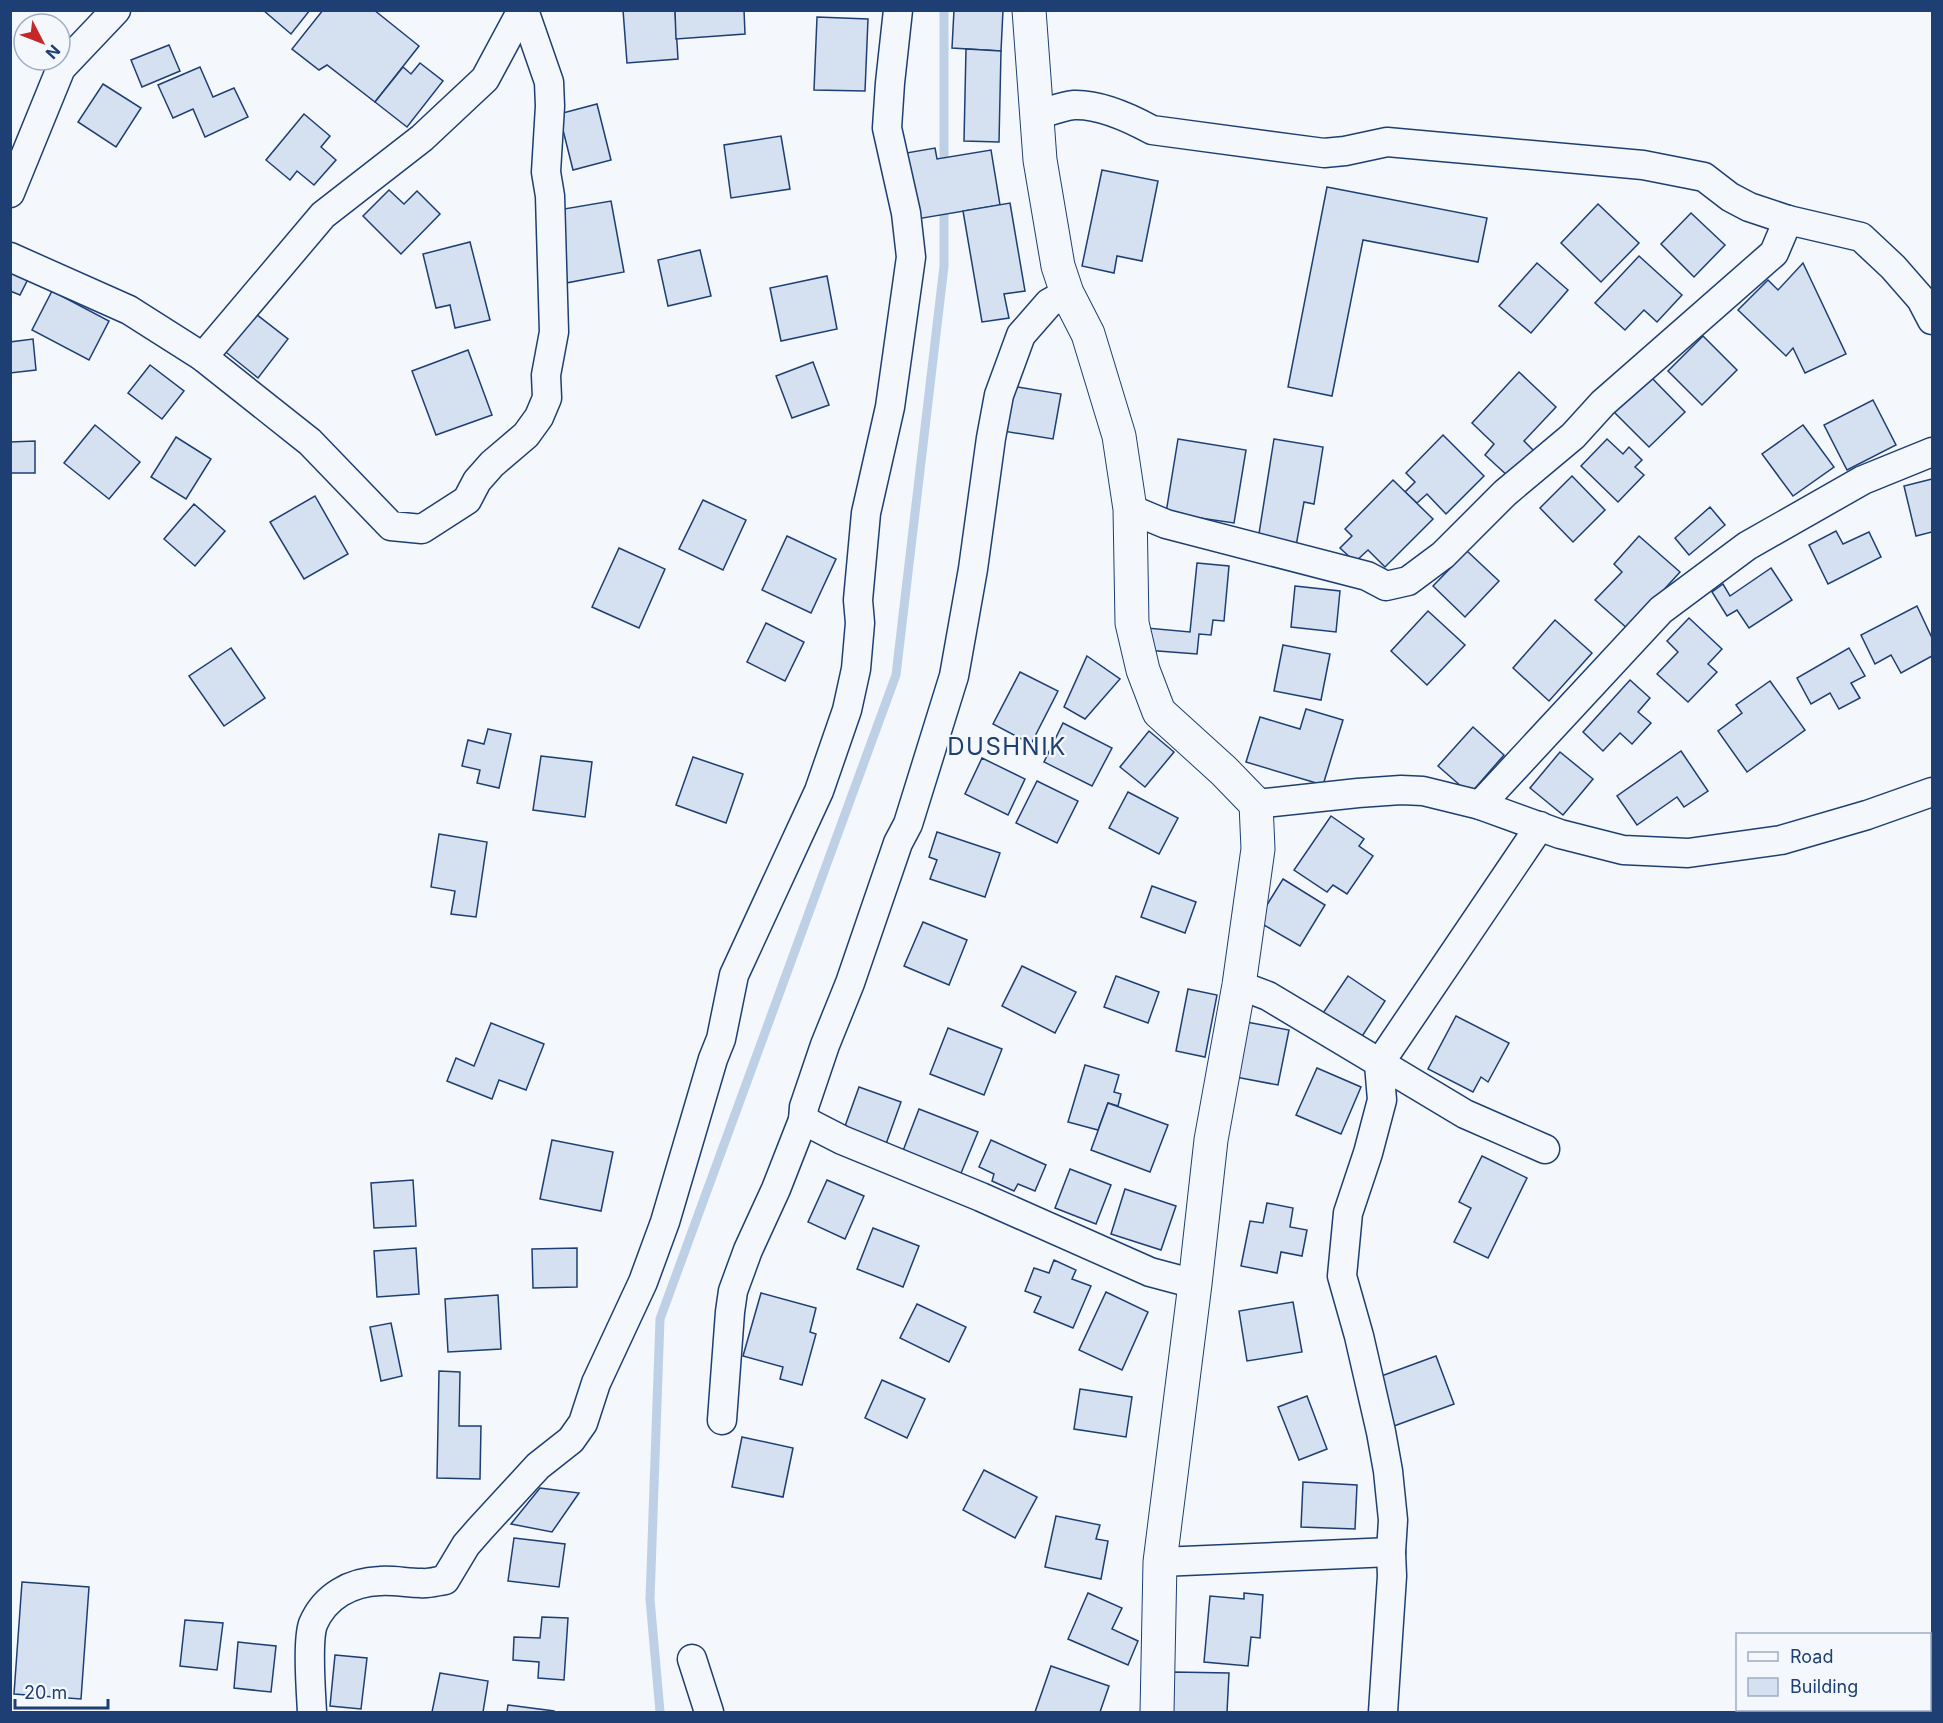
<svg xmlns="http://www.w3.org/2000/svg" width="1943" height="1723" font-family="Inter,sans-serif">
<rect width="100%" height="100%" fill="#f4f7fb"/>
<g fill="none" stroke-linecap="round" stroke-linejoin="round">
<g stroke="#bed0e5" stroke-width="9">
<polyline points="944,10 944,168"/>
<polyline points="660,1712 650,1599 660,1319 896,675 944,266 944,203"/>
</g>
</g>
<g fill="#d5e0f0" stroke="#1d3f73" stroke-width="1.5">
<polygon points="263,10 310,10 291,34"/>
<polygon points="323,10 374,10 419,46 375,102 327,65 319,70 292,49"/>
<polygon points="623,10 675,10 678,59 627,63"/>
<polygon points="675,10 744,10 745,34 676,39"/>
<polygon points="954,10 1003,10 1001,51 952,48"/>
<polygon points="817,17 868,19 865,91 814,90"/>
<polygon points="169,45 180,71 142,87 131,60"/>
<polygon points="966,49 1001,51 999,142 964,141"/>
<polygon points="420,63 443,81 407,127 375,102 403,67 411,74"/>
<polygon points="200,67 213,97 234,88 248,117 205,137 193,109 173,118 158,85"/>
<polygon points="103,84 141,108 116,147 78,122"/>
<polygon points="597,104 611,160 573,170 559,114"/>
<polygon points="304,114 330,136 321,147 336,160 314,185 297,171 290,180 266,160"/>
<polygon points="781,136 790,189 731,198 724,145"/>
<polygon points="935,148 937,159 991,150 1000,205 917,219 906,153"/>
<polygon points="1102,170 1158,181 1142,261 1117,256 1114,273 1082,266"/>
<polygon points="1327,187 1487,218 1478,262 1363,240 1332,396 1288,387"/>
<polygon points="389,190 404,204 417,191 440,214 401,254 363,216"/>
<polygon points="611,201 624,272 566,283 552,211"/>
<polygon points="1010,203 1025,291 1004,294 1009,318 982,322 963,211"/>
<polygon points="1598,204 1639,243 1601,282 1561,243"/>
<polygon points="1691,213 1725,245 1694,277 1661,244"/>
<polygon points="470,242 490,320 455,328 450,305 436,308 423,254"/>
<polygon points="700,250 711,296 668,306 658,260"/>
<polygon points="1639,256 1682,295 1657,322 1644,310 1625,330 1595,303"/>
<polygon points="1537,263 1568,290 1531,333 1499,306"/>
<polygon points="1803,263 1846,354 1805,373 1793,348 1786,356 1738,310 1768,280 1778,290"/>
<polygon points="10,265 30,275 20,295 10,291"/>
<polygon points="827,276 837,329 781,341 770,288"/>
<polygon points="52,291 109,321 89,360 32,330"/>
<polygon points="252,311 288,339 258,378 222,349"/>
<polygon points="1703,336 1737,370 1702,405 1668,371"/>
<polygon points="33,339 36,370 10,373 10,342"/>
<polygon points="468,350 492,415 436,435 412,371"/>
<polygon points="813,362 829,405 792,418 776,376"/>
<polygon points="150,365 184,391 162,419 128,393"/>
<polygon points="1519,372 1556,407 1524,441 1534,451 1509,477 1485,455 1494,444 1472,423"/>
<polygon points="1649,375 1685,412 1649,447 1613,411"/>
<polygon points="1011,386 1061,394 1053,439 1003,431"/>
<polygon points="1873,400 1896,445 1847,470 1824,425"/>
<polygon points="95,425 140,462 109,499 64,463"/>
<polygon points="1803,425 1834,467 1793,496 1762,454"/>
<polygon points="1443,435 1484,476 1446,514 1427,494 1417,503 1405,492 1415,482 1406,473"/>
<polygon points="176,437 211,459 186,499 151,477"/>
<polygon points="1178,439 1246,450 1234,523 1166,513"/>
<polygon points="1274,439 1323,447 1314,504 1304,502 1296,546 1258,540"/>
<polygon points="1607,439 1623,454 1629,447 1642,460 1635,467 1644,475 1618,502 1581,466"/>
<polygon points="35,441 35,473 10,473 10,442"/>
<polygon points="1572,476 1605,510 1573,542 1540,508"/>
<polygon points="1932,479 1932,532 1916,536 1904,486"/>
<polygon points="1393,480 1433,519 1385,567 1368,550 1355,562 1340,548 1352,536 1345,529"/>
<polygon points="315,496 348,554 304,579 270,522"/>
<polygon points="703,500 746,520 723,570 679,549"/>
<polygon points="194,504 225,531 195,566 164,539"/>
<polygon points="1710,507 1725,525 1689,555 1675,538"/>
<polygon points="1836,531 1843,544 1869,532 1881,557 1828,584 1809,545"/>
<polygon points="787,536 836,559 811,613 762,590"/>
<polygon points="1639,536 1680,572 1628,629 1595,600 1622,572 1614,564"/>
<polygon points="619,548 665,569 639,628 592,607"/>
<polygon points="1467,551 1499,581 1465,617 1433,586"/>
<polygon points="1197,563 1229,566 1224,621 1213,620 1211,635 1199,634 1197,654 1145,650 1147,628 1190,632"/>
<polygon points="1771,568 1792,600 1749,628 1737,610 1727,616 1712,592 1723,584 1730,596"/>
<polygon points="1295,586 1340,591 1336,632 1291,627"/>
<polygon points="1917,606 1932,638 1932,656 1901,673 1891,655 1875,664 1861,635"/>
<polygon points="1428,611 1465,645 1427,685 1391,651"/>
<polygon points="1689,618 1722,649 1708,664 1717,672 1688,702 1657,674 1678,652 1667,641"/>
<polygon points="1555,620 1592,653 1549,701 1513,668"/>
<polygon points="766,623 804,642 785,681 747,662"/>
<polygon points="1283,645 1330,654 1321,700 1274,691"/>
<polygon points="231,648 265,698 224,726 189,676"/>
<polygon points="1849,648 1865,676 1851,683 1860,698 1839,709 1830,693 1811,704 1797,678"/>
<polygon points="1087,656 1120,679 1085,719 1064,707"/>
<polygon points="1020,672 1058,691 1031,744 993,724"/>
<polygon points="1630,680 1650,698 1638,712 1651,723 1632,744 1620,733 1603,751 1583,732"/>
<polygon points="1770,681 1805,730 1747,772 1718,731 1742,713 1736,705"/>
<polygon points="1306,709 1343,720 1323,785 1246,762 1260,717 1300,729"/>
<polygon points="1063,723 1112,748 1092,786 1044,762"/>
<polygon points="1473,727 1504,755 1470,794 1438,766"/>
<polygon points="488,729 511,734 499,788 477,783 480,770 462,766 468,740 484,744"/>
<polygon points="1149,731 1174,752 1145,787 1120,767"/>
<polygon points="1681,751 1708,791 1684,807 1677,797 1637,825 1617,796"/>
<polygon points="1560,752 1593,779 1563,815 1530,788"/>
<polygon points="541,756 592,762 585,817 533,810"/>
<polygon points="693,757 743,774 726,823 676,805"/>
<polygon points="982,758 1025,779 1008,815 965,794"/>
<polygon points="1037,781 1078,801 1057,843 1016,823"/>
<polygon points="1128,792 1178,818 1159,854 1109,828"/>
<polygon points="1331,816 1364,839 1359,846 1373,856 1347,894 1333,885 1327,892 1294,870"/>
<polygon points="937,832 1000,853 985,897 930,879 937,860 929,857"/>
<polygon points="439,834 487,842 476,917 451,914 455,891 431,887"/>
<polygon points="1283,879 1325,905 1300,946 1257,921"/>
<polygon points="1152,886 1196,902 1185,933 1141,917"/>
<polygon points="923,922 967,940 949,985 904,966"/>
<polygon points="1022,966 1076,992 1055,1033 1002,1006"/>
<polygon points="1116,976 1159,992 1148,1023 1104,1007"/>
<polygon points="1348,976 1385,1001 1359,1041 1321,1016"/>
<polygon points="1188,989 1217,995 1205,1057 1176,1051"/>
<polygon points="1456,1016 1509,1043 1488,1082 1481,1077 1473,1092 1428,1069"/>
<polygon points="1241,1021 1289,1030 1278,1085 1230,1076"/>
<polygon points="491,1023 544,1044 526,1090 499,1080 492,1099 447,1081 456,1058 474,1066"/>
<polygon points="948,1028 1002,1049 984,1095 930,1074"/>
<polygon points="1085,1065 1119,1075 1114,1092 1121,1094 1118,1106 1108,1103 1098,1130 1068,1122"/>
<polygon points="1317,1068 1361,1087 1341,1134 1296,1115"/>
<polygon points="859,1087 901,1102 886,1144 844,1129"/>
<polygon points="1108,1103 1168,1125 1150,1172 1091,1150"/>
<polygon points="919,1109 978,1132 959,1178 901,1156"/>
<polygon points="552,1140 613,1152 601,1211 540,1199"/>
<polygon points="991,1140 1046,1165 1035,1191 1018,1184 1014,1191 992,1181 994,1174 979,1167"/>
<polygon points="1482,1156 1527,1178 1488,1258 1454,1242 1471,1208 1459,1202"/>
<polygon points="1070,1169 1111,1185 1096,1224 1055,1208"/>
<polygon points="413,1180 416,1226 374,1228 371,1183"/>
<polygon points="827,1180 864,1196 845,1239 808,1222"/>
<polygon points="1125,1189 1176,1206 1161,1250 1111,1234"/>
<polygon points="1267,1203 1293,1208 1290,1227 1307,1230 1302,1256 1281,1252 1277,1273 1241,1266 1250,1221 1263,1223"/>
<polygon points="873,1228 919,1246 903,1287 857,1269"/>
<polygon points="416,1248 419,1294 377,1297 374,1251"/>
<polygon points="577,1248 577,1287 533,1288 532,1249"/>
<polygon points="1054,1260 1076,1270 1072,1279 1091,1286 1073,1328 1034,1312 1041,1297 1025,1291 1034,1268 1049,1273"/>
<polygon points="1106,1292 1148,1312 1122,1370 1079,1350"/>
<polygon points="761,1293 816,1308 810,1332 816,1334 802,1385 780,1379 783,1367 743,1356"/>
<polygon points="498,1295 501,1349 448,1352 445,1299"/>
<polygon points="1293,1302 1302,1352 1247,1361 1239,1311"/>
<polygon points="917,1304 966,1327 949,1362 900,1338"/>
<polygon points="391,1323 402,1376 381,1381 370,1327"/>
<polygon points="1436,1356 1454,1404 1394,1426 1376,1378"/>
<polygon points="439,1371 460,1372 459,1426 481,1426 480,1479 437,1478"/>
<polygon points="882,1380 925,1399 907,1438 865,1418"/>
<polygon points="1080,1389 1132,1397 1126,1437 1074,1429"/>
<polygon points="1307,1396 1327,1449 1299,1460 1278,1407"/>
<polygon points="742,1437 793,1448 783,1497 732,1487"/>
<polygon points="984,1470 1037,1497 1015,1538 963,1510"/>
<polygon points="1303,1482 1357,1485 1355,1529 1301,1527"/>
<polygon points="540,1488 579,1493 552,1532 511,1524"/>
<polygon points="1056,1516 1100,1525 1096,1539 1108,1541 1101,1579 1045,1567"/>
<polygon points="514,1538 565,1544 559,1587 508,1581"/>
<polygon points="22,1582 89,1587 81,1699 14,1694"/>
<polygon points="1088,1593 1122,1608 1112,1629 1138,1641 1128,1665 1068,1639"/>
<polygon points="1244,1593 1263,1595 1260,1638 1251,1637 1248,1666 1204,1662 1210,1596 1244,1599"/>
<polygon points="542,1617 568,1618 564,1680 538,1678 539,1662 513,1660 514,1637 540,1638"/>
<polygon points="185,1620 223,1623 217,1670 180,1666"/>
<polygon points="238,1642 276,1646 271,1692 234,1688"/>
<polygon points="335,1655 367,1658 361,1709 330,1706"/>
<polygon points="1051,1666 1109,1686 1100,1712 1035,1712"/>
<polygon points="1173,1672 1229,1673 1227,1712 1172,1712"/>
<polygon points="440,1673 488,1681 483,1712 432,1712"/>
<polygon points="508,1705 554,1711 554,1712 507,1712"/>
</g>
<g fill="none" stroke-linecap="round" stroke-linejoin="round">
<g stroke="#1d3f73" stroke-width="31">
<g id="minor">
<path d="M 1037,115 C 1048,112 1062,106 1074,105 C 1100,104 1130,118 1152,130 L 1324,153 L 1345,151 L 1387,142 L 1643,165 L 1704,177 L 1730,197 L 1749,207 L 1788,220 L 1861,237 L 1893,267 L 1921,299 L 1932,320"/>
<polyline points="10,193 61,68 116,10"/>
<polyline points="10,257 129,310 203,357 310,442 391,526 422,529 467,500 477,481 492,464 526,435 539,417 547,398 546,375 554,332 550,196 546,172 550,106 549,82 524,10"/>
<polyline points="203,357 323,215 422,138 485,79 522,10"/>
<polyline points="1130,509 1166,524 1367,576 1386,586 1408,581 1443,555 1505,493 1573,436 1603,403 1774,253 1788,220"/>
<polyline points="1256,804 1358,793 1401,790 1423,791 1480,805 1560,834 1623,850 1688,853 1781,840 1867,815 1932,792"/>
<polyline points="1480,805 1661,610 1747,546 1863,480 1932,452"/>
<polyline points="1239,985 1268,996 1465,1114 1545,1149"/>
<polyline points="803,1120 842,1140 981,1197 1150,1272 1195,1284"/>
<polyline points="722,1420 730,1312 733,1291 748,1250 776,1189 803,1120 804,1107 825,1045 850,983 898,843 908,824 954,676 973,569 991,438 999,395 1021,335 1049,303 1067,293"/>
<polyline points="1160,1562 1391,1552"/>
<polyline points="692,1659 709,1712"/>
<path d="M 312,1712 C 311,1693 307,1641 313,1624 C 325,1596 351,1582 380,1581 C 394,1580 407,1583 421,1583 C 429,1584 437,1581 445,1580 L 466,1545 L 480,1529 L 538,1466 L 571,1440 L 583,1423 L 596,1383 L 643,1282 L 665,1222 L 713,1059 L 721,1039 L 734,975 L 819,791 L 847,710 L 856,669 L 860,623 L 858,600 L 866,513 L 890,407 L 911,257 L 906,213 L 887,128 L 890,83 L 898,10"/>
<polyline points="1383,1712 1392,1576 1391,1552 1393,1520 1388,1471 1381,1432 1359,1336 1342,1276 1348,1213 1368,1153 1382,1100 1379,1064 1540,826"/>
</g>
</g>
<g stroke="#1d3f73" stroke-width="35">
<polyline id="tertiary" points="1029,10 1040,160 1058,266 1067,293 1088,334 1119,436 1130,509 1132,623 1143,670 1159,712 1224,771 1256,804 1258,849 1239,985 1211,1140 1195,1284 1160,1562 1157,1712"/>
</g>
<use href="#minor" stroke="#f4f7fb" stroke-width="28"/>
<use href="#tertiary" stroke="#f4f7fb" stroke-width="33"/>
</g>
<g text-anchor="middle" stroke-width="4.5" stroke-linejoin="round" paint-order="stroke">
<g font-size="24" letter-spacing="1.5" fill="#1d3f73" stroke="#f4f7fb">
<text x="1007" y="755">DUSHNIK</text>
</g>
</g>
<rect width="1943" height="1723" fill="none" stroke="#1d3f73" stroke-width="24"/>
<rect x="1736" y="1633" width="195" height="78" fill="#f4f7fb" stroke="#9eadc5" stroke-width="1.5"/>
<rect x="1748" y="1652" width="30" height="9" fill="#f4f7fb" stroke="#9eadc5" stroke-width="1.5"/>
<text x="1790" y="1663" font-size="18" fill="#1d3f73">Road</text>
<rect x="1748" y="1678" width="30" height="18" fill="#d5e0f0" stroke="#9eadc5" stroke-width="1.5"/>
<text x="1790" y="1693" font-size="18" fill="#1d3f73">Building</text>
<g transform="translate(42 42) rotate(132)"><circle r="28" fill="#f4f7fb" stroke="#9eadc5" stroke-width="1.5"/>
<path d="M0-4.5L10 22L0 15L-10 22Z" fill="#c62828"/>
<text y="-9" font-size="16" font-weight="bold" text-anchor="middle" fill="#1d3f73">N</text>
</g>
<path d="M15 1699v9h93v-9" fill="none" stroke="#1d3f73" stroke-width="3"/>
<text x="24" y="1699" font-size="18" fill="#1d3f73" stroke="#f4f7fb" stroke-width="4.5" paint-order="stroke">20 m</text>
</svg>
